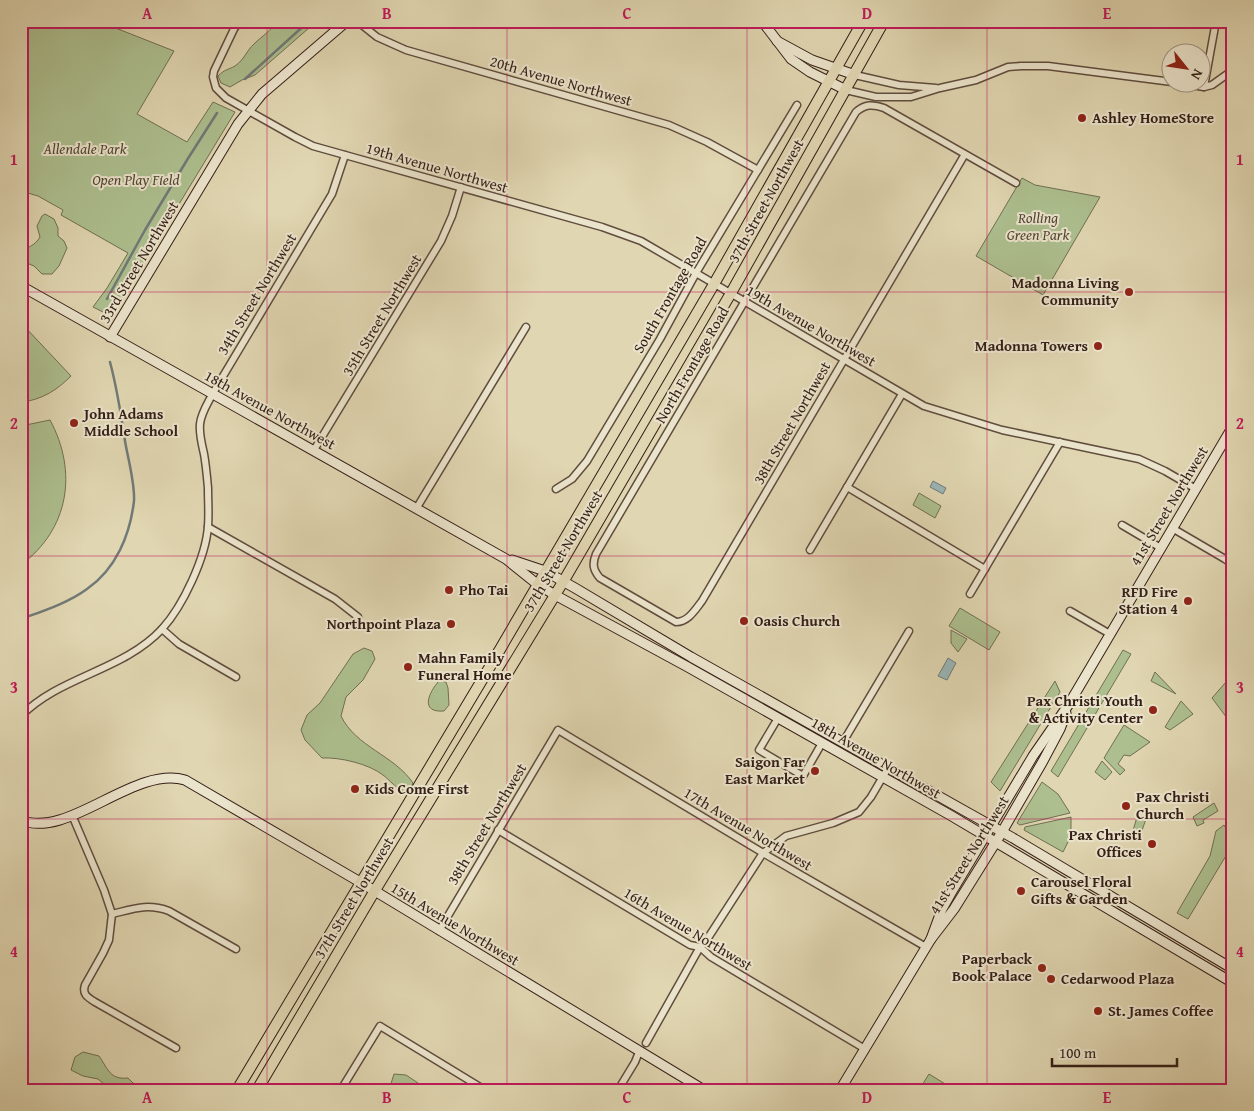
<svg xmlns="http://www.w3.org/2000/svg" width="1254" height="1111" font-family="'Gentium Book Plus',serif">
<rect width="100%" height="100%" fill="#e0d6b1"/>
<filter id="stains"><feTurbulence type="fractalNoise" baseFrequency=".004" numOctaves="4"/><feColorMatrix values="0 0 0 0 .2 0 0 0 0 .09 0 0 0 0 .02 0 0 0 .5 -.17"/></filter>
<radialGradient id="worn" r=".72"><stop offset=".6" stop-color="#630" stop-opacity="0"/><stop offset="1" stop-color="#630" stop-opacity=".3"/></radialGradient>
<g fill="#adbf8f" stroke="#706f53">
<polygon points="21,21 135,21 132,24 113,27 174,51 137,114 187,142 213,102 235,112 111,316 93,307 107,288 128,253 61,215 63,210 38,196 28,193 21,190"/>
<path d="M 277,21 L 317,21 L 255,75 L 242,80 L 230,87 L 221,83 L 218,76 C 225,69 228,70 235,66 C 244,60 247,50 254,44 C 262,36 271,31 277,21 Z"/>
<polygon points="1022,178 1035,185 1100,197 1043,295 976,256"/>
<path d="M 45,214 L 54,219 L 58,228 L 58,236 L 64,241 L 67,248 L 59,266 L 52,274 L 42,274 L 34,266 L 22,261 L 21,253 C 28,246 35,246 40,237 L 37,226 L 42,216 Z"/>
<path d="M 21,326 L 24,326 L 71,376 C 57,390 43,399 23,402 L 21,402 Z"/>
<path d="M 50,420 C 78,472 69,529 21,565 L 21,426 Z"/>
<polygon points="919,493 941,506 935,518 913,505"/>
<polygon points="960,608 1000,632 989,650 949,626"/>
<polygon points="951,630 967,639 958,652 951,643"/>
<path d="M 364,648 L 372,651 L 375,659 L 363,680 L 346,697 L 341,716 C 356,747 394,755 413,783 L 411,787 L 405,792 C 395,788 391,781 383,775 C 369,764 340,757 322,758 L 305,740 L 301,730 L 307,715 L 320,703 L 353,654 Z"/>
<polygon points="1123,650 1131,654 1058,777 1051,771"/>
<polygon points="1155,672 1176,694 1151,681"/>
<polygon points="1233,674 1233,726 1212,698"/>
<path d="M 439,681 L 446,682 L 448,688 L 449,705 L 444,711 C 419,713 429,692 439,681 Z"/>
<polygon points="1055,681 1060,692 1000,791 991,782"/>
<polygon points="1181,701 1193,714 1170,730 1165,727"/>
<polygon points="1124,725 1150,742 1130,756 1124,755 1118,764 1125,770 1120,775 1104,758"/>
<polygon points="1102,761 1112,772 1105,780 1095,772"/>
<polygon points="1042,782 1058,794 1070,813 1020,825 1017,823"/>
<polygon points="1214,803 1218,811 1203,820 1204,823 1197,826 1193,817"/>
<polygon points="1071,817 1071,836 1063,852 1024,830 1025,827"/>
<polygon points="1137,817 1146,819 1140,836 1132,834"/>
<polygon points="1224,825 1227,830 1233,825 1233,844 1188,919 1177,913 1210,856 1216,831"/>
<path d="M 83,1052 L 99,1056 C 108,1069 110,1080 128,1078 L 133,1083 L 152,1090 L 111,1090 L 98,1079 L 83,1076 L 71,1070 L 75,1057 Z"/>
<polygon points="394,1074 406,1075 418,1083 419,1090 389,1090"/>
<polygon points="929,1074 955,1090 919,1090"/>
</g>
<g fill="#99b6b8" stroke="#717a78">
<polygon points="933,481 946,488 943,494 930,487"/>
<polygon points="948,658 956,663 947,680 938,676"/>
</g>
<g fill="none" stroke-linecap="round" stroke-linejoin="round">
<g stroke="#717a78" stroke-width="2.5">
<polyline points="245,79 309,21"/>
<polyline points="107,299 145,230 187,160 217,113"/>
<path d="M 21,619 C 43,611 68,603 87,589 C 116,569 130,535 134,501 C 135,483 128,459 125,441 C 121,414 117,388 110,362"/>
</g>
<g stroke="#5f4d3e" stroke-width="9">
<g id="street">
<polyline points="239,21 234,29 214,71 213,77 216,88 226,98 295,137 313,146 345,155 602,227 641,241 924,406 1002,430 1139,459 1165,471 1196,489"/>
<polyline points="357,21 377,37 406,50 669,125 707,142 758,170"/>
<polyline points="855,75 899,85 936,88"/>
<polyline points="1172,82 1204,87 1212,85 1233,70"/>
<polyline points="1204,87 1216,21"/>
<polyline points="846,90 876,97 911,97 940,88 976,80 1008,67 1021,66 1048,66 1172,82"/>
<path d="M 965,154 L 702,601 C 695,610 688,622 676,622 L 600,578 C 593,570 592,564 596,554 L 856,112 C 865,104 873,104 884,108 L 1016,183"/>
<polyline points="314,450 441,241 452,216 461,187"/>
<polyline points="847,487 985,569"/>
<polyline points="556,489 572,479 587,461 660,339 696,273 797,105"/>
<polyline points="416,509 526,327"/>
<polyline points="1122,525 1161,548"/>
<polyline points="208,527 335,599 358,617"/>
<polyline points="1172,528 1225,559 1233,565"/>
<polyline points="810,550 902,394"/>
<polyline points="970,594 1060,442"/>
<polyline points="1070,611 1110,634"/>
<polyline points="162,629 179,644 236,677"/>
<path d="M 21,716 C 60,676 123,671 162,629 C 183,606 206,557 208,526 C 209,514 208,501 208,488 C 207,477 206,465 204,454 C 202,445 199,434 200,424 C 201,413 208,403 213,393 L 332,194 L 345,155"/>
<polyline points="778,718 759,750 803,776 822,743"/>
<polyline points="843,742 909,631"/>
<path d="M 72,815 L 104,890 L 112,914 L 109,940 L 103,953 L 85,985 C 82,994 87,997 95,1002 L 176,1048"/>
<polyline points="498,830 690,945 700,947 711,957 865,1049"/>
<path d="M 112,914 C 133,909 147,903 169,911 L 236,949"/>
<polyline points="439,931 558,730 763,853 926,947"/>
<polyline points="646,1043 700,947 706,941 763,853 786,836 833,823 859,812 871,797 888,768"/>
<polyline points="342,1088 380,1026 485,1090"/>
<polyline points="618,1090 635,1062 639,1052"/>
</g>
</g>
<g stroke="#341f17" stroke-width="11">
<g id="secondary">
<polyline points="762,21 791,59 810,72 846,90"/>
<polyline points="777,41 812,60 855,75"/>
<polyline points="21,286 506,559 537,584 555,595 686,666 950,815 1233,983"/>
<polyline points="110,337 238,124 262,94 347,21"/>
<polyline points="512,560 545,571 575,588 691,657 1013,838 1233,969"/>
<path d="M 21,820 C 68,840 134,765 185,780 L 360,882 L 704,1090"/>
<polyline points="931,939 942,909 951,893 1033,756 1069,704 1233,426"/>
<polyline points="840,1090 931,939 954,909 1002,832 1043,761 1060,729 1066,713"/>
</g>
</g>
<g stroke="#341f17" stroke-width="12">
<g id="primary">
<polyline points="237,1090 485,675 714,284 863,21"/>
<polyline points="257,1090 374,892 566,577 731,293 884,21"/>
</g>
</g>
<use href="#street" stroke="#ebe4cc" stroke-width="6"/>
<use href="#secondary" stroke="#ebe4cc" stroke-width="9"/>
<use href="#primary" stroke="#e0d6b1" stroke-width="10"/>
</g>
<path fill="none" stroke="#c2185b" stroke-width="1" stroke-opacity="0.55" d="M 267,21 L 267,1090M 507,21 L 507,1090M 747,21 L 747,1090M 987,21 L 987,1090M 21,292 L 1233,292M 21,556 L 1233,556M 21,819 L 1233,819"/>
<g fill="#8f2418" stroke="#ebe4cc" stroke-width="2">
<circle cx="1082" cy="118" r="5"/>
<circle cx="1129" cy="292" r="5"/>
<circle cx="1098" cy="346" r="5"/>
<circle cx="74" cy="423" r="5"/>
<circle cx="449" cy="590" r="5"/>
<circle cx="1188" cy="601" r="5"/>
<circle cx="744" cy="621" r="5"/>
<circle cx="451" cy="624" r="5"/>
<circle cx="408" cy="667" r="5"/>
<circle cx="1153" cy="710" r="5"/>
<circle cx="815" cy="771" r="5"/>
<circle cx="355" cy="789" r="5"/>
<circle cx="1126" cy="806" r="5"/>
<circle cx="1152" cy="844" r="5"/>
<circle cx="1021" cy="891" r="5"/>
<circle cx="1042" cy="968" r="5"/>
<circle cx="1051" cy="979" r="5"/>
<circle cx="1098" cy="1011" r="5"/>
</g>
<g text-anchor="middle" stroke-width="4" stroke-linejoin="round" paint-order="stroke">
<g font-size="15" fill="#341f17" stroke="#ebe4cc">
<text transform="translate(561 81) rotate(16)" y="5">20th Avenue Northwest</text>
<text transform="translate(437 168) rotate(16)" y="5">19th Avenue Northwest</text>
<text transform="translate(766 201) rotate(-61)" y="5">37th Street Northwest</text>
<text transform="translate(139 262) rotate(-59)" y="5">33rd Street Northwest</text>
<text transform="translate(257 294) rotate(-59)" y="5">34th Street Northwest</text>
<text transform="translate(670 295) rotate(-60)" y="5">South Frontage Road</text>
<text transform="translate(382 315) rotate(-59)" y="5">35th Street Northwest</text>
<text transform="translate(811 326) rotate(30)" y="5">19th Avenue Northwest</text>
<text transform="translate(692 365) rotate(-60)" y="5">North Frontage Road</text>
<text transform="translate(270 410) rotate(29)" y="5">18th Avenue Northwest</text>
<text transform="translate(792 423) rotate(-60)" y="5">38th Street Northwest</text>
<text transform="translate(1169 506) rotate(-59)" y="5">41st Street Northwest</text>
<text transform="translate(563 551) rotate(-59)" y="5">37th Street Northwest</text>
<text transform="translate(876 758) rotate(30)" y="5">18th Avenue Northwest</text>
<text transform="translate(487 824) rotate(-59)" y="5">38th Street Northwest</text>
<text transform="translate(748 829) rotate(31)" y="5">17th Avenue Northwest</text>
<text transform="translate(969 855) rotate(-58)" y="5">41st Street Northwest</text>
<text transform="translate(354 898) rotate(-59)" y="5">37th Street Northwest</text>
<text transform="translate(455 924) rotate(31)" y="5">15th Avenue Northwest</text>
<text transform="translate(688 929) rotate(31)" y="5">16th Avenue Northwest</text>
</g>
<g font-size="15" font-weight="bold" fill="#341f17" stroke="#ebe4cc" text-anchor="start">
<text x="1092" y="123">Ashley HomeStore</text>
<text x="1119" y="288" text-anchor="end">Madonna Living<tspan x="1119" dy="17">Community</tspan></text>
<text x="1088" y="351" text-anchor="end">Madonna Towers</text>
<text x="84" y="419">John Adams<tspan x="84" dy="17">Middle School</tspan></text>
<text x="459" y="595">Pho Tai</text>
<text x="1178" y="597" text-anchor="end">RFD Fire<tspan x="1178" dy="17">Station 4</tspan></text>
<text x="754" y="626">Oasis Church</text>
<text x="441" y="629" text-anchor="end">Northpoint Plaza</text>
<text x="418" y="663">Mahn Family<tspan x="418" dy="17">Funeral Home</tspan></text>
<text x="1143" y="706" text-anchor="end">Pax Christi Youth<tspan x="1143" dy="17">&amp; Activity Center</tspan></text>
<text x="805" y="767" text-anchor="end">Saigon Far<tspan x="805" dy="17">East Market</tspan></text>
<text x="365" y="794">Kids Come First</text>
<text x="1136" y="802">Pax Christi<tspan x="1136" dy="17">Church</tspan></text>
<text x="1142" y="840" text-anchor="end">Pax Christi<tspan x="1142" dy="17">Offices</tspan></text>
<text x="1031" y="887">Carousel Floral<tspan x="1031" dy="17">Gifts &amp; Garden</tspan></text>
<text x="1032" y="964" text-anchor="end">Paperback<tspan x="1032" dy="17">Book Palace</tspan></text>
<text x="1061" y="984">Cedarwood Plaza</text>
<text x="1108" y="1016">St. James Coffee</text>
</g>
<g font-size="15" font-style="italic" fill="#524735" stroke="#ebe4cc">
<text x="85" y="154">Allendale Park</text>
<text x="136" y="185">Open Play Field</text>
<text x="1038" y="223">Rolling<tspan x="1038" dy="17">Green Park</tspan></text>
</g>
</g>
<rect width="1254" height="1111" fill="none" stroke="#e0d6b1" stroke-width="55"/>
<g transform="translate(1186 68) rotate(120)"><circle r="24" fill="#ebe4cc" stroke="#a29584"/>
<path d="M0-4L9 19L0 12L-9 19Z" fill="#8f2418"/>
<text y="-8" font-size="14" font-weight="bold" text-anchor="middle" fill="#341f17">N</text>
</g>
<path d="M1052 1058v8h125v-8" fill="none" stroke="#341f17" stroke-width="2.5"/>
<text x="1059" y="1058" font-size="15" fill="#341f17" stroke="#ebe4cc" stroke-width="4" paint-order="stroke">100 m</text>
<rect x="28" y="28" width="1198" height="1056" fill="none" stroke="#c2185b" stroke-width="2"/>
<g font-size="16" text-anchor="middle" font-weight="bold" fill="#c2185b">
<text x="147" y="19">A</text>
<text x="387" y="19">B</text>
<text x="627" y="19">C</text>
<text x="867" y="19">D</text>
<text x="1107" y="19">E</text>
<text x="14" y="165">1</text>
<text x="1240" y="165">1</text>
<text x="14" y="429">2</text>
<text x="1240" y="429">2</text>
<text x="14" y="693">3</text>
<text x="1240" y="693">3</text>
<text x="14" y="957">4</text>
<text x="1240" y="957">4</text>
<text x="147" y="1103">A</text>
<text x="387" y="1103">B</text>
<text x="627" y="1103">C</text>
<text x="867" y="1103">D</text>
<text x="1107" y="1103">E</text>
</g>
<rect width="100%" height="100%" filter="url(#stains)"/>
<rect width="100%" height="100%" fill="url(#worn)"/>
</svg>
